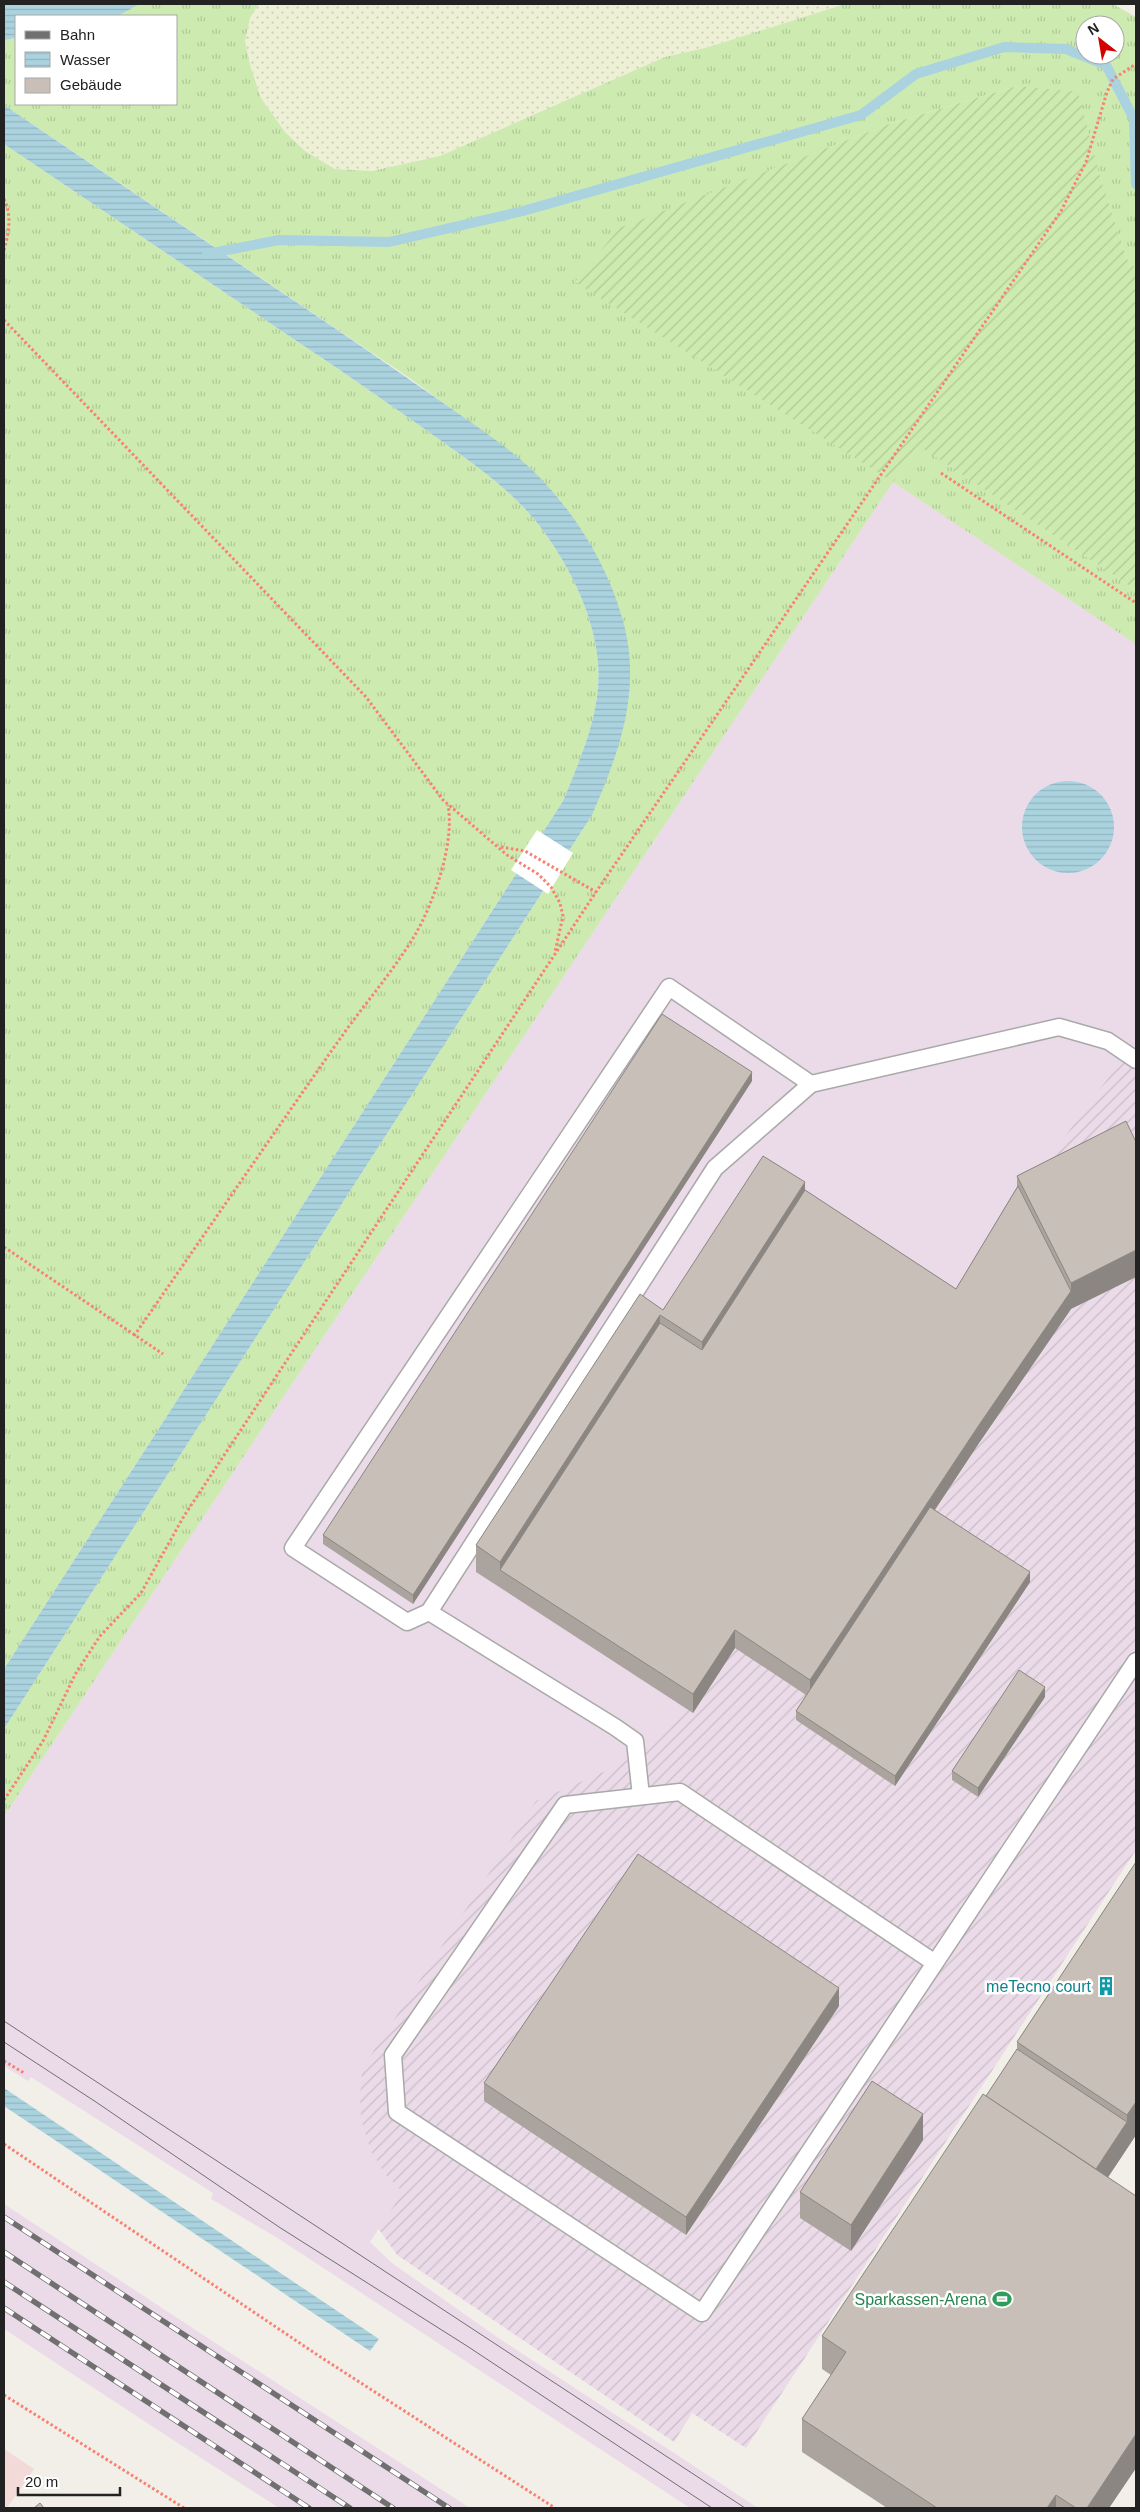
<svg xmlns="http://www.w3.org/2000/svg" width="1140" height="2512" font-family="Helvetica,sans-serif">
<defs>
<pattern id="industrial-furrows" width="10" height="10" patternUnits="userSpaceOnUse" patternTransform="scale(1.25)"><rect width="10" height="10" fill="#ebdbe8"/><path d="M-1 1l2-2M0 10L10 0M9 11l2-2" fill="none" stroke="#c9bcc7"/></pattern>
<pattern id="farmland-dots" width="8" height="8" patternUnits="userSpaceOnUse" patternTransform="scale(1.25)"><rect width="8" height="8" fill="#eef0d5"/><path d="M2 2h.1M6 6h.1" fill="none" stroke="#ccceb7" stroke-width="1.8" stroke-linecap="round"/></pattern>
<pattern id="grass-tufts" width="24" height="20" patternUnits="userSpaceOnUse" patternTransform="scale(1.25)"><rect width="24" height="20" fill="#cdebb0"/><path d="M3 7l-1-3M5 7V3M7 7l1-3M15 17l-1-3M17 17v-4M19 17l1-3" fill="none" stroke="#b0c997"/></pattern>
<pattern id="garden-furrows" width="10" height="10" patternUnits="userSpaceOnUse" patternTransform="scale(1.25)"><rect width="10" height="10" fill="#cdebb0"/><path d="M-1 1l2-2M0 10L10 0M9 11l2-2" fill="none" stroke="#b0c997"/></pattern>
<pattern id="water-rules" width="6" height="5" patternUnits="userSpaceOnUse" patternTransform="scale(1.25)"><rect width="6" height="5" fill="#aad3df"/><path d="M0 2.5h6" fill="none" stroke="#92b5bf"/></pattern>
</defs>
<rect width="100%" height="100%" fill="#f2efe9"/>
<polygon fill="#f2dad9" points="4,2449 34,2469 7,2508 4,2508"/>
<polygon fill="url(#industrial-furrows)" points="893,482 1136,644 1136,1850 746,2448 692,2413 674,2442 397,2255 349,2187 4,1816"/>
<g fill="#ebdbe8">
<polygon points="893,482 1136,644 1136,1040 1017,1202 693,1713 684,1707 671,1726 651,1747 613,1768 536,1801 371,2055 362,2073 360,2097 361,2120 371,2151 385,2174 403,2192 370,2242 392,2263 497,2337 758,2508 690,2508 276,2237 211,2199 213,2193 31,2077 28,2081 4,2066 4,1816"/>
<polygon points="4,2204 229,2352 470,2508 279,2508 170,2438 4,2329"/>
</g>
<polygon fill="url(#farmland-dots)" points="259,4 845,4 709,47 665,57 440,156 372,171 335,169 305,151 285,132 261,98 250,65 245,41 250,17"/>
<g fill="url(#grass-tufts)" fill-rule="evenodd">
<path d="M 140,4 L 259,4 L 250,18 L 245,41 L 250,65 L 261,98 L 285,132 L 305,151 L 335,169 L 372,171 L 440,156 L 665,57 L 709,47 L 845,4 L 1113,4 L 1136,17 L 1136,269 L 1127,259 L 1100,178 L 1017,86 L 889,124 L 740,182 L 893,482 L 919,445 L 1136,590 L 1136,644 L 893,482 L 4,1816 L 4,1729 L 592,815 L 622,617 L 606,574 L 586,537 L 560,500 L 528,466 L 411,379 L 4,105 L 4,40 L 16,38 L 16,104 L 176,104 L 176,16 L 118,16 ZM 1085,25 L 1115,25 L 1115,55 L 1085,55 Z"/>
<path d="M 4,144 C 114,218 224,292 334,366 C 369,390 405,415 440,440 C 474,464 508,488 535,520 C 566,559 594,612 598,663 C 602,711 581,757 563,801 L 4,1669 Z"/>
</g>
<polygon fill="url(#garden-furrows)" points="1017,86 1078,92 1100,177 1127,259 1136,269 1136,590 919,446 893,482 575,282 619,228 889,124"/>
<g fill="url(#water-rules)">
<polygon points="4,4 140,4 118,16 16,16 16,38 4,40"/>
<path d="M 4,105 C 114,180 225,254 336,329 C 377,357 418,385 459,414 C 482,430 507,447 528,466 C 571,506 606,561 622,617 C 643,689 620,750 592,815 L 4,1729 L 4,1669 L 563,801 C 581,757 602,711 598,663 C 594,612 566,559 535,520 C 508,488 474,464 440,440 C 405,415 369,390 334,366 C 224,292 114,218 4,144 Z"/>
<circle cx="1068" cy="827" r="46"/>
<polygon points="4,2088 379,2339 370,2351 4,2106"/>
</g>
<polygon fill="#fff" points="537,830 573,853 548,894 511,870"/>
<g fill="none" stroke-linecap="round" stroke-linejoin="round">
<polyline stroke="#aad3df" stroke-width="10" points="207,254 279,240 389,242 523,211 861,115 916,74 1004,47 1066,49 1106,65 1134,119 1136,184"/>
<g stroke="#a9a9a9" stroke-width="19">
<g id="service">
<polyline points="429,1612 407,1622 293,1548 669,987 811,1084"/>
<polyline points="641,1796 635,1741 615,1727 429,1612 715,1168 811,1084 1059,1027 1108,1041 1136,1060"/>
<polyline points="935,1963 680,1792 565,1805 393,2055 397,2112 702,2313 1136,1661"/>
</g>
</g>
<g stroke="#fa8072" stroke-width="3" stroke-dasharray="2.5 2.5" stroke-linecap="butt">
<path d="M 4,199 C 12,215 9,233 4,250"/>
<polyline points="4,320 366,697 443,800 507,855 538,874 551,887 560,903 563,916 555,952"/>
<polyline points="941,473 1136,603"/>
<polyline points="501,847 525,851 596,892"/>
<polyline points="4,1247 163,1354"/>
<path d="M 134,1336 C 202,1238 269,1140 337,1043 C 362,1007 392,973 415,935 C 434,902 455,843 448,805"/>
<polyline points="4,1800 43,1741 76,1673 100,1636 141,1593 184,1516 596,892 1061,211 1086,162 1107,92 1113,79 1136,64"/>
<polyline points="4,2061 24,2073"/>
<polyline points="4,2144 319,2356 555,2508"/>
<polyline points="4,2395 184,2508"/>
</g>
<use href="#service" stroke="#fff" stroke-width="16"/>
<g stroke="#707070" stroke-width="1">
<polyline points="4,2021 745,2508"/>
<polyline points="4,2042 96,2102 279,2227 467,2346 712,2508"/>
</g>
<g stroke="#707070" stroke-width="5.5">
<g id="rail">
<polyline points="4,2217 449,2508"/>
<polyline points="4,2252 393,2508"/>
<polyline points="4,2282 350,2508"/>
<polyline points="4,2308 309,2508"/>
</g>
</g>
<use href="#rail" stroke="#fff" stroke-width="4" stroke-dasharray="11" stroke-linecap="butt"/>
</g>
<g fill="#aba49e">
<polygon points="752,1081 413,1604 323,1544 323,1535"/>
<polygon points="1126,1121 1071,1309 979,1443 935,1510 1030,1582 895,1786 796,1720 796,1711 806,1695 735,1648 693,1713 476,1572 476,1545 663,1310 805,1190 956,1289 1017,1187 1017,1176"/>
<polygon points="1045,1697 978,1797 952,1780 952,1771"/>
<polygon points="1136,1862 1136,2135 1108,2177 1136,2196 1136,2468 1109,2508 887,2508 802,2452 802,2419 831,2375 822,2369 822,2336 986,2096 1017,2049 1017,2042"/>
<polygon points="839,2006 686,2235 484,2101 484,2083"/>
<polygon points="923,2140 851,2251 800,2218 800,2192"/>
</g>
<g fill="#8b8681">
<polygon points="752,1072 752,1081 413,1604 413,1595"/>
<polygon points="805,1182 805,1208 702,1368 702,1342"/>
<polygon points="1136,1250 1136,1277 1071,1309 979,1443 810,1698 810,1680 979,1425 1071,1291 1071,1283"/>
<polygon points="660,1315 660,1341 500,1570 500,1562"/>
<polygon points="1030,1572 1030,1582 895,1786 895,1776"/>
<polygon points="735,1630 735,1648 693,1713 693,1694"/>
<polygon points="1045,1687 1045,1697 978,1797 978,1788"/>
<polygon points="839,1988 839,2006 686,2235 686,2217"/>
<polygon points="1136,2102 1136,2135 1093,2200 1093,2174 1127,2122 1127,2115"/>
<polygon points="923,2114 923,2140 851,2251 851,2225"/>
<polygon points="1136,2434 1136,2468 1109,2508 1087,2508"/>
<polygon points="1056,2495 1056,2508 1047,2508"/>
</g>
<g fill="#c7bfb8" stroke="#8b8681">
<polygon points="662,1014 752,1072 413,1595 323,1535"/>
<polygon points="1126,1121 1136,1142 1136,1250 1071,1283 1017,1176"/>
<polygon points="763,1156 805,1182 702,1342 660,1315 500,1562 476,1545 640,1294 663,1310"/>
<polygon points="1018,1186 1071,1291 979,1425 810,1680 735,1630 693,1694 500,1570 660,1323 702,1350 805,1190 956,1289"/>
<polygon points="930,1507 1030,1572 895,1776 796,1711"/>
<polygon points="1019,1670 1045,1687 978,1788 952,1771"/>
<polygon points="638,1854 839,1988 686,2217 484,2083"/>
<polygon points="1136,1862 1136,2102 1127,2115 1017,2042"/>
<polygon points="1017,2049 1127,2122 1096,2169 986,2096"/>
<polygon points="872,2081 923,2114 851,2225 800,2192"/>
<polygon points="983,2094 1136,2196 1136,2434 1087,2508 1076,2508 1056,2495 1047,2508 937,2508 802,2419 846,2352 822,2336"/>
<polygon points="40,2503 44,2508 34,2508"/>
</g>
<defs>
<g id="building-bare" transform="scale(1.5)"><path d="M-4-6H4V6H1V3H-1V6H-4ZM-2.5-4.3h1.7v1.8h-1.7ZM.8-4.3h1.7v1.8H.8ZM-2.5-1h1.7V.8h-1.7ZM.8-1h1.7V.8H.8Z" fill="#0f9aa8" stroke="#fff" stroke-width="2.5" paint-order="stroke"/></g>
<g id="stadium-bare" transform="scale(1.5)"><path d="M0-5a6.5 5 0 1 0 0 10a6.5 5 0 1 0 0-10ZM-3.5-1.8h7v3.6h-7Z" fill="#2e9e5b" stroke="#fff" stroke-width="2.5" paint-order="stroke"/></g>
</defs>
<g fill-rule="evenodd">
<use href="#building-bare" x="1106" y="1986"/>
<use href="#stadium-bare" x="1002" y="2299"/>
</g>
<g text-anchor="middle" stroke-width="5" stroke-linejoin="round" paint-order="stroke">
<g font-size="16" fill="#0d838f" stroke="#fff" text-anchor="end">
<text x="1091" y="1992">meTecno court</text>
</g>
<g font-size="16" fill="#27864d" stroke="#fff" text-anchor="end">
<text x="987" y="2305">Sparkassen-Arena</text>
</g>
</g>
<rect width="1140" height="2512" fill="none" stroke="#222222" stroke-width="10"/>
<rect x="15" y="15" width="162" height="90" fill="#ffffff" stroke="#a7a7a7"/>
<rect x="25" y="31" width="25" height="8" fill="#707070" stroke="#a7a7a7"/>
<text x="60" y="40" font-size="15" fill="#222222">Bahn</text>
<rect x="25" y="52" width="25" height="15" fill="url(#water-rules)" stroke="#a7a7a7"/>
<text x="60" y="65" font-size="15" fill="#222222">Wasser</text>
<rect x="25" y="78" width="25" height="15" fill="#c7bfb8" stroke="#a7a7a7"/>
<text x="60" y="90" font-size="15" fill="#222222">Gebäude</text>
<g transform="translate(1100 40) rotate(329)"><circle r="24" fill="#ffffff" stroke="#a7a7a7"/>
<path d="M0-4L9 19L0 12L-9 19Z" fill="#d40000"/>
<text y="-8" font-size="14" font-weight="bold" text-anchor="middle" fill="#222222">N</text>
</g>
<path d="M18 2487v8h102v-8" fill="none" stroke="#222222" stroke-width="2.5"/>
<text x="25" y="2487" font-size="15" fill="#222222" stroke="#ffffff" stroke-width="4" paint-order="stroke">20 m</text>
</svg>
